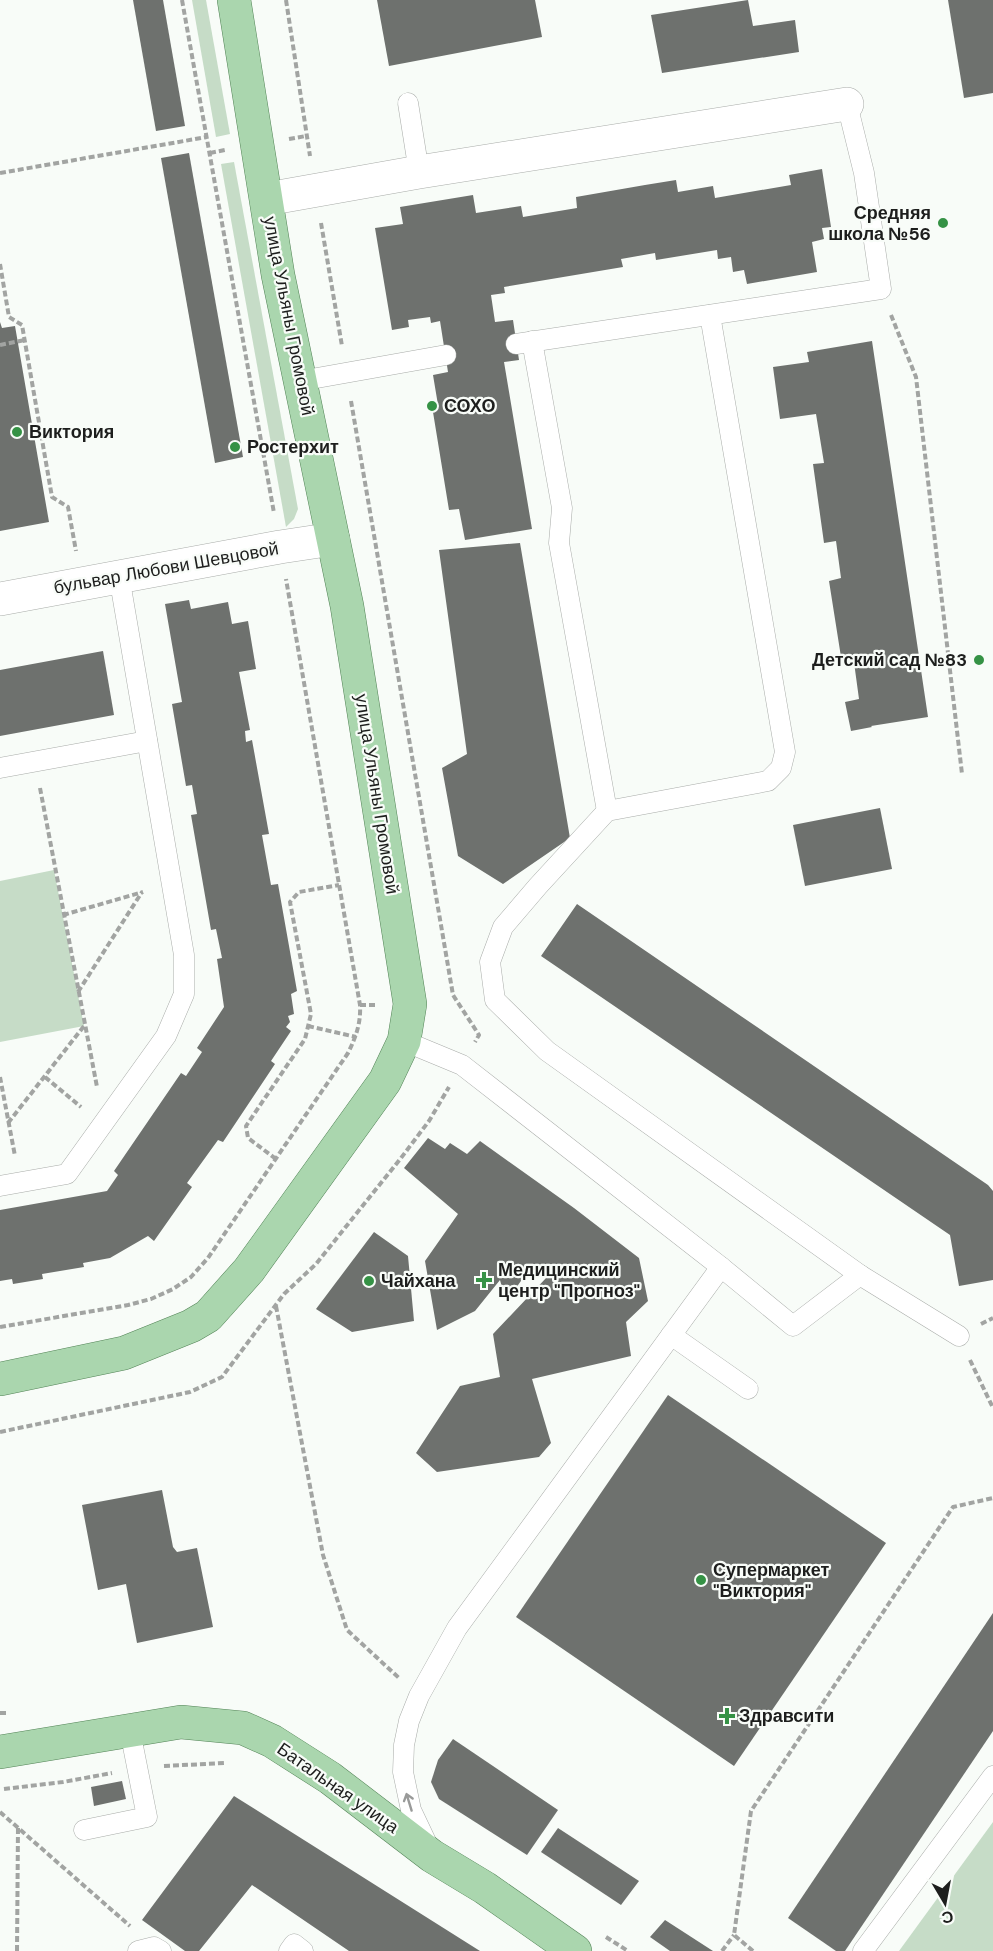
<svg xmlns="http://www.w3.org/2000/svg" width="993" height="1951" font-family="'DM Sans',sans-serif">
<rect width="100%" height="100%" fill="#f8fcf8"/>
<g fill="#c6dcc7">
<polygon points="192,0 206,0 230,134 216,137"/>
<polygon points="234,162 298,509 294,519 286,527 221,164"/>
<polygon points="54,870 84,1026 0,1042 0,881"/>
<polygon points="993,1822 993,1951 899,1951"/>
</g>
<g fill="#6e716e">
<polygon points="133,0 163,0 185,126 156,131"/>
<polygon points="377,0 535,0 542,37 389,66"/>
<polygon points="748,0 753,26 795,20 799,52 662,73 651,15"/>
<polygon points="948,0 993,0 993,93 964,98"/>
<polygon points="189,153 243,457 215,463 161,158"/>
<polygon points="822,169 831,227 822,228 824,239 812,242 817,272 747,284 744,270 733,272 731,257 718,259 717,250 656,260 655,253 621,259 623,267 504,287 505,293 491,295 495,322 513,320 519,360 504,362 532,529 465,540 459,509 449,510 432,406 438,405 433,375 448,372 440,321 431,323 430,317 408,320 409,327 392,330 375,228 403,224 400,207 473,195 476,213 521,206 523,217 577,208 576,197 645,185 676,180 678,192 713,186 715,198 791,185 789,175"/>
<polygon points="0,322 2,328 15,326 49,522 0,531"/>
<polygon points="872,341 928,717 871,726 872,727 851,731 845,702 859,699 853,655 841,657 829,581 841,578 836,541 824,543 813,464 824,463 816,414 780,419 773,367 809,362 807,352"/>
<polygon points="520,543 570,838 503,884 458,856 442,768 467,754 439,550"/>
<polygon points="189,600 191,609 228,602 232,624 248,621 256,669 239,672 250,730 245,731 246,742 252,740 269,834 262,835 271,885 278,884 297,991 291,994 294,1014 288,1016 290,1022 286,1027 291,1031 271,1061 275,1064 223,1142 218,1140 187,1183 192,1187 154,1241 148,1236 110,1258 83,1263 84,1267 42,1274 43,1279 13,1284 12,1279 0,1281 0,1210 107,1191 118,1175 114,1171 181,1073 186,1076 202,1052 197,1048 224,1007 217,959 222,958 216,929 211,930 191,815 197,814 192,785 186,786 172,704 182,702 165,604"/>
<polygon points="103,651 114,715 0,736 0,670"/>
<polygon points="880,808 892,869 805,886 793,825"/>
<polygon points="577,904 988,1185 993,1191 993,1280 959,1286 950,1235 541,956"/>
<polygon points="428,1138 445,1149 450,1143 467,1154 480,1141 574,1208 639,1258 648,1301 626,1322 631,1356 532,1379 551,1443 539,1457 437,1472 416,1453 460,1386 500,1377 493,1334 547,1277 533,1264 506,1302 500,1280 475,1311 437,1330 425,1261 458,1214 404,1168"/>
<polygon points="374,1232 408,1256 414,1321 352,1332 316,1309"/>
<polygon points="668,1395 886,1543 734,1766 516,1617"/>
<polygon points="162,1490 173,1547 177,1552 197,1548 213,1627 137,1643 126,1584 98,1590 82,1505"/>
<polygon points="993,1613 993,1731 845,1951 836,1951 788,1918"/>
<polygon points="453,1739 558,1810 527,1855 439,1799 431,1782 438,1760"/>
<polygon points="122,1781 126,1799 94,1806 91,1787"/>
<polygon points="234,1796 480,1951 349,1951 252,1885 199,1951 185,1951 142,1920"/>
<polygon points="558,1828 639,1881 621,1905 541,1852"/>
<polygon points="665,1920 713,1951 670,1951 650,1937"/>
</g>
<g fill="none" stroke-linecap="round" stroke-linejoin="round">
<g stroke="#a9aca9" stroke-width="21">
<g id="lane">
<polyline points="408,103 419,172"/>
<polyline points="710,315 785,752 781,768 768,781 607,811 538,886 503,927 490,962 495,1000 547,1051 860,1275"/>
<polyline points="532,341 562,508 559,543 607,811"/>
<polyline points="516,344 881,289 864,173 847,104"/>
<polyline points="300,381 446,355"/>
<polyline points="0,768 147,741"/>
<polyline points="404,1041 462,1065 721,1267 457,1628 419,1696 409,1721 404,1745 403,1772 411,1810 429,1848"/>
<polyline points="0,1186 67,1174 166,1036 184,994 184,955 119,576"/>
<polyline points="721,1267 793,1326 860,1275 959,1336"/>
<polyline points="671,1335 748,1389"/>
<polyline points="84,1830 147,1817 130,1731"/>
<polyline points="138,1951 154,1947 161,1951"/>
<polyline points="289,1951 294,1944 303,1951"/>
<polyline points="863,1951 993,1776"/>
</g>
</g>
<g stroke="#a9aca9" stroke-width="34">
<g id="street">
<polyline points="267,199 419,172 847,104"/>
<polyline points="0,599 280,547 333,539"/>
</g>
</g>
<g stroke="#548458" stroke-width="34">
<g id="primary">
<polyline points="0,1379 124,1353 191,1326 208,1316 249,1270 385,1081 404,1041 410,1004 347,606 278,275 234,0"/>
<polyline points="0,1752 181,1722 243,1728 272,1741 330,1778 432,1856 485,1888 575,1951"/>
</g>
</g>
<g stroke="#a2a4a2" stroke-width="4" stroke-dasharray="6 3" stroke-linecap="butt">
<polyline points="182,0 274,513"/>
<polyline points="286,0 310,156"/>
<polyline points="289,139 306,136"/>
<polyline points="210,153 225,150"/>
<polyline points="0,173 207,137"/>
<polyline points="321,223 342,346"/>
<polyline points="0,264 9,317 22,325 52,497 68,507 76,551"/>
<polyline points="891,315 916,377 962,774"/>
<polyline points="0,345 25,340"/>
<polyline points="351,401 453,995 479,1035 475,1042"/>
<polyline points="40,788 97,1087"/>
<polyline points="63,915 143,892"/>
<polyline points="78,992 142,892"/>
<polyline points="360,1005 376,1005"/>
<polyline points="308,1026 356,1037"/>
<polyline points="0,1077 15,1156"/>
<polyline points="45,1077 81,1107"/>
<polyline points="8,1123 84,1026"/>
<polyline points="276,1159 248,1138 246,1126 305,1039 311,1014 290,902 299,892 339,885"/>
<polyline points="276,1306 323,1555 347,1630 399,1678"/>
<polyline points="981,1324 993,1318"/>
<path d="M 0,1327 L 128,1305 L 151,1299 L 173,1289 L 191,1277 L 208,1258 L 348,1053 C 356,1037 361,1023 360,1005 L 286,579"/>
<polyline points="970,1360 993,1408"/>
<polyline points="0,1432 190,1392 222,1377 284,1294 316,1264 401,1158 429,1121 449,1087"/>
<polyline points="0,1713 9,1713"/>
<polyline points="164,1766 225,1763"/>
<polyline points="4,1789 63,1782 112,1773"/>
<polyline points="0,1812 130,1926"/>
<polyline points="606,1937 628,1951"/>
<polyline points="17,1951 18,1827"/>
<polyline points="722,1951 734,1935"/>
<polyline points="753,1951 734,1935 751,1811 953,1507 993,1498"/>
</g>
<use href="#lane" stroke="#fff" stroke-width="20"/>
<use href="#street" stroke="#fff" stroke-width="33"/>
<use href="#primary" stroke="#aad6ae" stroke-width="33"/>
</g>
<defs><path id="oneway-shaft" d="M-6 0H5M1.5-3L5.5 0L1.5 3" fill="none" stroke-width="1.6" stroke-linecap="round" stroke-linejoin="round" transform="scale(1.5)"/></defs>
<use stroke="#999a99" href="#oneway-shaft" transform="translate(409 1802) rotate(-107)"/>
<g fill="#359245" stroke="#f8fcf8" stroke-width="2">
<circle cx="943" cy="223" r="6"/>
<circle cx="432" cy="406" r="6"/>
<circle cx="17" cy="432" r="6"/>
<circle cx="235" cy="447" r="6"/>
<circle cx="979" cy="660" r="6"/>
<path d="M481 1271h6v6h6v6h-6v6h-6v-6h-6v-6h6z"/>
<circle cx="369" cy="1281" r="6"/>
<circle cx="701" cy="1580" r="6"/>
<path d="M724 1707h6v6h6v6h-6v6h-6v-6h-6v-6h6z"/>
</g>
<g text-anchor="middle" stroke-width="4.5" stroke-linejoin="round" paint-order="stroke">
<g font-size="18" font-weight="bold" fill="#1d1e1d" stroke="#f8fcf8" text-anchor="start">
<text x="931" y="219" text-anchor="end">Средняя<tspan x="931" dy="21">школа №56</tspan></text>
<text x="444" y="412">СОХО</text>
<text x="29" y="438">Виктория</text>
<text x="247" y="453">Ростерхит</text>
<text x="967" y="666" text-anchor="end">Детский сад №83</text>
<text x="498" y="1276">Медицинский<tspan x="498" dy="21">центр "Прогноз"</tspan></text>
<text x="381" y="1287">Чайхана</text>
<text x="713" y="1576">Супермаркет<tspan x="713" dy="21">"Виктория"</tspan></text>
<text x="739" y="1722">Здравсити</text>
</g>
<g font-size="18" fill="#1d1e1d" stroke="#f8fcf8">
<text transform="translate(289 316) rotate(79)" y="6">улица Ульяны Громовой</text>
<text transform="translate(166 568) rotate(-10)" y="6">бульвар Любови Шевцовой</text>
<text transform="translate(377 794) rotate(81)" y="6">улица Ульяны Громовой</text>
<text transform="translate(338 1788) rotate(35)" y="6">Батальная улица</text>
</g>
</g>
<g transform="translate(945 1903) rotate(170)" stroke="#f8fcf8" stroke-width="4.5" paint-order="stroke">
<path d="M0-4.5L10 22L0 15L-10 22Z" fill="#1d1e1d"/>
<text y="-9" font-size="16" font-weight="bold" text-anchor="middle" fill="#1d1e1d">С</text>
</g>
</svg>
